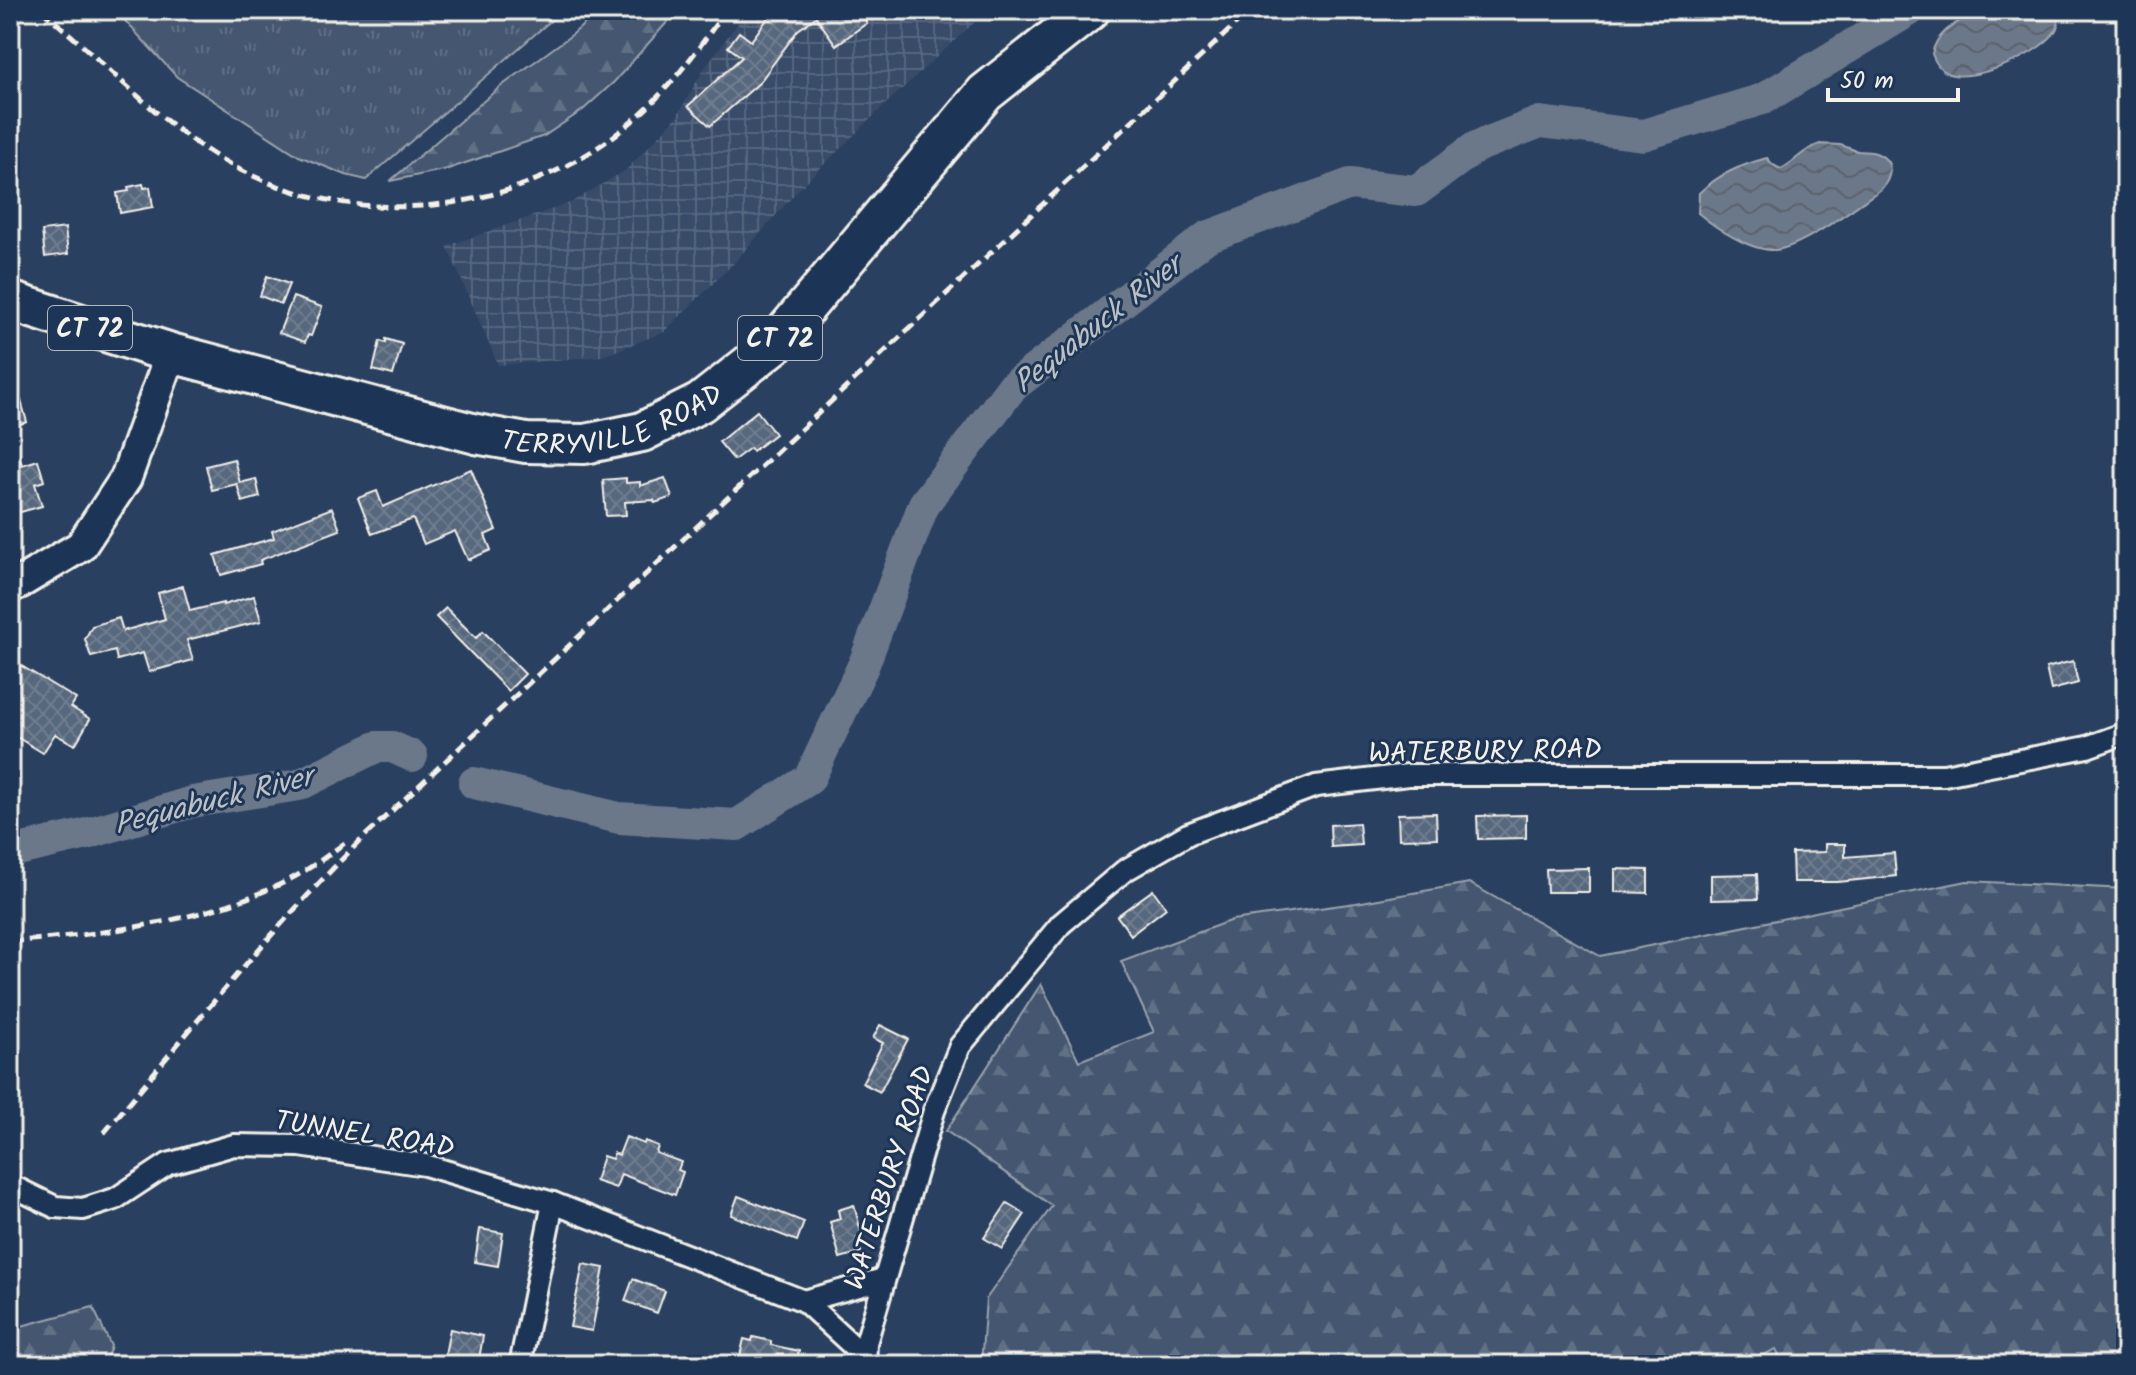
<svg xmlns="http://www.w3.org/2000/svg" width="2136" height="1375" font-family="Kalam,sans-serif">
<defs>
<pattern id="industrial-grid" width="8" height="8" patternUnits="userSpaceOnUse" patternTransform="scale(2)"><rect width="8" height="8" fill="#374c69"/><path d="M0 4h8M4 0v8" fill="none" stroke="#55667e"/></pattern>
<pattern id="grass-tufts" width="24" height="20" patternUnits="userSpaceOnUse" patternTransform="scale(2)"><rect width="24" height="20" fill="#445771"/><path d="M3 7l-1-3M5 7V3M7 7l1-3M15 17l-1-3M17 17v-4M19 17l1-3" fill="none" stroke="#607085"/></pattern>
<pattern id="forest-firs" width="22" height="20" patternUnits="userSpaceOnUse" patternTransform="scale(2)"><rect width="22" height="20" fill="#445771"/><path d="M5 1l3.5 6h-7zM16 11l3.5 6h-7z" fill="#607085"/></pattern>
<pattern id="water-waves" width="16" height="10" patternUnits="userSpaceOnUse" patternTransform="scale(2)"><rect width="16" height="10" fill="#6a788a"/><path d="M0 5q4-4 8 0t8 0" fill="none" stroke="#5b626b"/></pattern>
<pattern id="building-cross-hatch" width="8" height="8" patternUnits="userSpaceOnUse" patternTransform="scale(2)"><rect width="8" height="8" fill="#56677d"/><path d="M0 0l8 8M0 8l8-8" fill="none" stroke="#6f7d8f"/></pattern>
</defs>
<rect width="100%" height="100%" fill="#2a4060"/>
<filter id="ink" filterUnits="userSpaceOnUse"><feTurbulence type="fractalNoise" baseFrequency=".0125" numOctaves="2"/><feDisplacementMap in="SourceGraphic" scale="16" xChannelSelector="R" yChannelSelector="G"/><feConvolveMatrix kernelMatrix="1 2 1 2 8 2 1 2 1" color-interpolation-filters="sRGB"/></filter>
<g filter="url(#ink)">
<polygon fill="url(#industrial-grid)" points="748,10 988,10 889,101 799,189 733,264 664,332 603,356 498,365 447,246 570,203 626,170 676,118 705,67"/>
<polygon fill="url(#grass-tufts)" stroke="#9ca4ac" stroke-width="2" points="115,10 563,10 366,180 346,175 299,156 177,77"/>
<g fill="url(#forest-firs)" stroke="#9ca4ac" stroke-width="2">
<polygon points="600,10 678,10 614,82 583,110 544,136 448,169 390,181 500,87 573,34"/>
<polygon points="1967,881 2126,889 2126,1365 1784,1365 1776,1349 1742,1365 981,1365 986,1299 1052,1206 946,1131 1041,984 1079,1061 1154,1032 1121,961 1232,920 1356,903 1469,883 1600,956"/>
<polygon points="93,1307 111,1346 104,1365 10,1365 10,1329"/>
</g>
<g fill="url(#water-waves)" stroke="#a1a8b0" stroke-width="2">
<path d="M 1978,10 L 2058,10 C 2059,16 2059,23 2057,28 C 2046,53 1971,85 1947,73 C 1939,69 1935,62 1932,54 C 1936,31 1960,21 1978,10 Z"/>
<path d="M 1820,144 C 1826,145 1834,144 1840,145 C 1846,146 1852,150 1858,151 C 1865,152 1872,151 1878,154 C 1896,162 1891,179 1880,190 C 1855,207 1804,246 1776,250 C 1751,252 1716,228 1698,213 L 1699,193 C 1719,174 1741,165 1767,158 L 1773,165 L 1781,169 C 1796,161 1802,150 1820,144 Z"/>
</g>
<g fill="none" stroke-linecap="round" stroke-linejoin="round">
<g stroke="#6a788a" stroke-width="32">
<polyline points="474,783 619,818 737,825 809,779 864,664 924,504 1012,387 1207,237 1350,184 1416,191 1476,147 1540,122 1643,135 1763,99 1910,10"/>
<polyline points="10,852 83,835 192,802 299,785 376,747 392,747 412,756"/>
</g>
</g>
<g fill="url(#building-cross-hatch)" stroke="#f4f1e8" stroke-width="2">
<polygon points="774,10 858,10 867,23 836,45 816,17 798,30 759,83 710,126 688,106 742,57 728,47 739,32 751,41"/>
<polygon points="143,184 144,188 150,187 153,207 120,213 117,193 129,191 128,187"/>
<polygon points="65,228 68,254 45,257 42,231"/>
<polygon points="267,276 289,284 281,304 260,296"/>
<polygon points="293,297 322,307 311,336 308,335 305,342 279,333"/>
<polygon points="386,339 402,344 393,375 373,370 380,341 386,343"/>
<polygon points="10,376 14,376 27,422 10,427"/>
<polygon points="757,411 775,434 753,451 750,448 734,460 719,442"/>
<polygon points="10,439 14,439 22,465 38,460 44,481 35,484 42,506 17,513 10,488"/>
<polygon points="234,459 240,483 256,479 260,497 242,502 237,484 212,490 206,466"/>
<polygon points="471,469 496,530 485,535 491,550 468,560 455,531 424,544 413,519 372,534 358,498 377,491 383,507"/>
<polygon points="626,478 626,483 640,482 640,486 665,478 672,497 655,503 654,500 625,502 626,515 606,516 603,480"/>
<polygon points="332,508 340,530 260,560 261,564 221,575 215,555 274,538 272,531"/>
<polygon points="183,586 190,611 223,603 223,605 254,596 261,621 187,640 193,660 149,672 143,653 117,660 115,651 91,657 85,639 92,626 119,618 123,631 165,619 158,593"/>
<polygon points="446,608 476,638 483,631 525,674 508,691 436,617"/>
<polygon points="10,659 76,699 71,707 90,719 75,745 55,734 43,753 10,733"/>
<polygon points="2073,661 2078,683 2051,690 2046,668"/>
<polygon points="1436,813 1437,838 1399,839 1398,814"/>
<polygon points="1526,815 1526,838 1478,839 1477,816"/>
<polygon points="1359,823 1361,845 1331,847 1330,825"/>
<polygon points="1825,844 1845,844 1845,857 1894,853 1896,876 1838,882 1793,882 1792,853 1825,852"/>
<polygon points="1589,868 1589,892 1547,892 1546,869"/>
<polygon points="1615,869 1648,870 1648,893 1615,892"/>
<polygon points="1757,874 1758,899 1711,900 1711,875"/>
<polygon points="1153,890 1166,908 1131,935 1117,916"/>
<polygon points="880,1025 908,1039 880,1092 862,1083 883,1043 873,1038"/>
<polygon points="626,1137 644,1144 645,1141 658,1146 656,1153 681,1162 678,1170 683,1172 675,1195 621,1174 616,1188 595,1181 603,1156 612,1159 614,1153 619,1155"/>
<polygon points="738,1196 804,1222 797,1241 731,1215"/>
<polygon points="1007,1203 1025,1214 1002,1249 984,1238"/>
<polygon points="854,1205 862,1236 857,1238 861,1252 840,1258 830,1222 840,1219 838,1210"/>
<polygon points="480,1229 503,1233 498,1266 475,1262"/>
<polygon points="583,1264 604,1268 592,1331 570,1327"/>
<polygon points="633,1279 665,1291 657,1313 625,1301"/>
<polygon points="450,1329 483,1336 478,1365 443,1365"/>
<polygon points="753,1337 771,1341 771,1345 799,1351 796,1365 761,1365 739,1360 744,1339 752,1341"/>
</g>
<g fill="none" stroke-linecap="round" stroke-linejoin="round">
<g stroke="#f4f1e8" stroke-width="26">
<g id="street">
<polyline points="10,1185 55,1207 83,1209 115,1199 168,1164 234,1145 300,1146 425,1165 553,1203 804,1301 866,1358"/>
<polyline points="804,1301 884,1279"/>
<polyline points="520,1365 553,1203"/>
<polyline points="865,1365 866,1343 934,1111 960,1046 1061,924 1124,871 1188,834 1316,786 1408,775 1944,775 2087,747 2126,733"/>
</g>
</g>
<g stroke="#f4f1e8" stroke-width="36">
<polyline id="secondary" points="10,587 21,582 81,546 126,478 171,353"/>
</g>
<g stroke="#f4f1e8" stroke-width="44">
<g id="highway">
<path id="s1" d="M 10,301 L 171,353 L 476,434 L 526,443 L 585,444 L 642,432 L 700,403 L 774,345 L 985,93 L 1090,10"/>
</g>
</g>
<g stroke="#f4f1e8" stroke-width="3" stroke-dasharray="6 6" stroke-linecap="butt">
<polyline points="258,10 262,10"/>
<polyline points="300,10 323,15"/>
</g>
<use href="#street" stroke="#1d3557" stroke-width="20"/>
<use href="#secondary" stroke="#1d3557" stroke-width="30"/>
<use href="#highway" stroke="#1d3557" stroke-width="38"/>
<g stroke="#f4f1e8" stroke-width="5" stroke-dasharray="12 6" stroke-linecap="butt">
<path d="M 41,10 C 101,58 158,123 224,161 C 354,236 525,217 637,117 C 672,86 699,48 726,10"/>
<path d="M 10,942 C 98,934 192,924 274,887 C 300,876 323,859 346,842"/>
<path d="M 104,1133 C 189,1031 272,928 366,835 L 1251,10"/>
</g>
</g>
</g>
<g text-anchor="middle" stroke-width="6" stroke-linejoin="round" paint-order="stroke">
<g fill="#1d3557" stroke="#b4b9bc" stroke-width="2">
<rect x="48" y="306" width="84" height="44" rx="6"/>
<rect x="738" y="316" width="84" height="44" rx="6"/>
</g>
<g font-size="26" font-weight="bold" fill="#f4f1e8">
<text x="90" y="337">CT 72</text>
<text x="780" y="347">CT 72</text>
</g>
<g font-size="28" fill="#f4f1e8" stroke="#1d3557">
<text dy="10" stroke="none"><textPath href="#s1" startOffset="626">TERRYVILLE ROAD</textPath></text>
<text transform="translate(1485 750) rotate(-1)" y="10">WATERBURY ROAD</text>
<text transform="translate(365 1133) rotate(9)" y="10">TUNNEL ROAD</text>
<text transform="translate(888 1177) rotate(-72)" y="10">WATERBURY ROAD</text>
</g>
<g font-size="30" font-style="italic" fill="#bdc1c2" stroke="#1d3557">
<text transform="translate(1097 324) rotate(-38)" y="10">Pequabuck River</text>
<text transform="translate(213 800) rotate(-14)" y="10">Pequabuck River</text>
</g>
</g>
<rect width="2136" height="1375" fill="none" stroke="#1d3557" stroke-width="40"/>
<rect x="20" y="20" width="2096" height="1335" fill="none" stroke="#f4f1e8" stroke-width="3" filter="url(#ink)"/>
<path d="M1828 88v12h130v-12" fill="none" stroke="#f4f1e8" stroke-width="4"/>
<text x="1840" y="88" font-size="24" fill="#f4f1e8" stroke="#1d3557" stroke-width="6" paint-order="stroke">50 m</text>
</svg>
